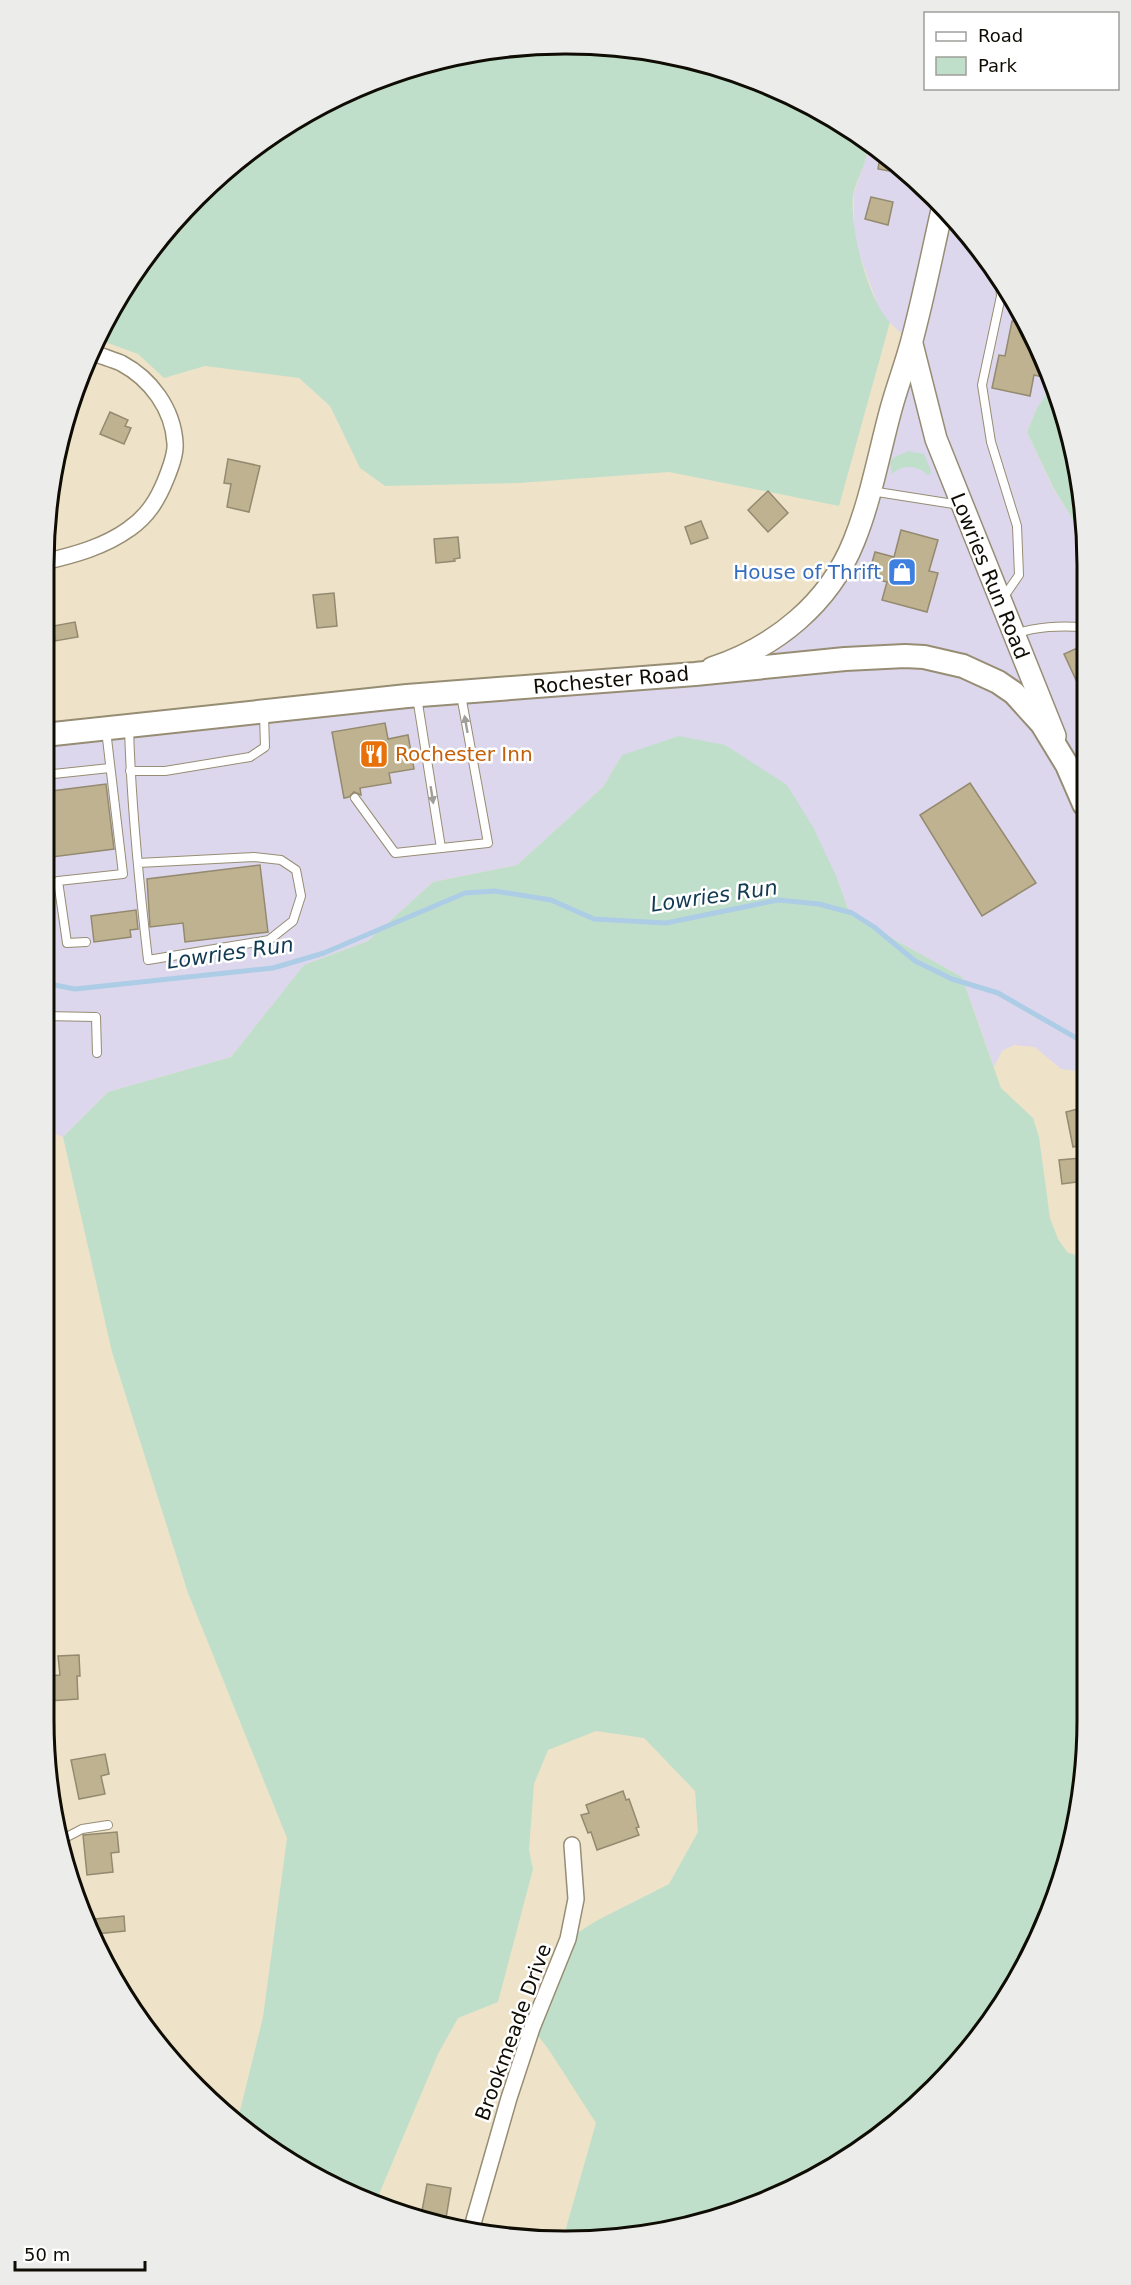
<svg xmlns="http://www.w3.org/2000/svg" width="1131" height="2285" font-family="'DejaVu Sans',sans-serif">
<rect width="100%" height="100%" fill="#eee3c8"/>
<polygon fill="#dcd7ec" points="867,142 883,151 979,247 1048,365 1053,385 1037,408 1027,432 1054,490 1075,523 1083,524 1085,1072 1061,1069 1035,1047 1014,1045 1002,1051 994,1067 962,977 850,915 837,878 622,755 603,787 517,865 433,882 368,941 304,965 231,1057 108,1092 63,1137 44,1129 44,735 695,674 765,646 839,572 911,343 881,314 857,248 854,229 854,193 868,152"/>
<g fill="#c0dfcb">
<path d="M 566,44 L 668,54 L 766,83 L 867,142 C 869,159 859,174 854,191 C 847,221 868,301 890,322 L 839,506 L 669,472 L 519,483 L 385,486 L 360,468 L 330,406 L 299,378 L 205,366 L 164,378 L 138,354 L 97,339 L 132,275 L 197,196 L 276,131 L 366,83 L 464,53 Z"/>
<polygon points="1053,385 1083,497 1083,524 1075,523 1054,489 1027,432 1037,408"/>
<path d="M 908,451 L 924,454 L 932,473 L 928,475 C 918,465 902,464 892,474 L 890,463 L 893,458 Z"/>
<polygon points="679,736 725,745 787,785 813,827 837,878 850,915 962,977 1001,1088 1033,1118 1039,1137 1050,1218 1058,1239 1068,1253 1086,1257 1087,1720 1077,1822 1048,1920 999,2010 935,2088 797,2188 633,2237 564,2235 596,2123 549,2050 532,2028 568,1939 596,1921 669,1884 698,1832 695,1791 644,1738 596,1731 548,1750 534,1784 529,1850 533,1869 498,2002 458,2018 438,2054 377,2199 304,2171 237,2123 263,2017 287,1838 188,1593 112,1352 63,1137 108,1092 231,1057 304,965 368,941 433,882 517,865 603,787 622,755"/>
</g>
<g fill="none" stroke-linecap="round" stroke-linejoin="round">
<polyline stroke="#accde5" stroke-width="5" points="44,983 75,989 273,968 324,953 465,893 495,891 551,900 594,919 666,923 778,900 819,904 852,913 874,927 915,961 952,979 998,993 1085,1043"/>
</g>
<g fill="#bfb290" stroke="#948a70" stroke-width="1.5">
<polygon points="881,150 883,151 906,174 878,169"/>
<polygon points="871,197 893,202 888,225 865,219"/>
<polygon points="1012,321 1023,323 1048,365 1051,379 1034,375 1030,396 992,388 999,355 1005,356"/>
<polygon points="110,412 128,420 125,426 131,428 124,444 100,434"/>
<polygon points="228,459 260,466 249,512 227,507 231,484 224,483"/>
<polygon points="768,491 788,513 768,532 748,510"/>
<polygon points="701,521 708,538 691,544 685,527"/>
<polygon points="901,530 938,540 929,571 938,573 927,612 882,600 887,582 868,577 875,552 894,557"/>
<polygon points="458,537 460,558 454,559 455,561 436,563 434,539"/>
<polygon points="334,593 337,626 317,628 313,595"/>
<polygon points="75,622 78,637 55,641 53,626"/>
<polygon points="1084,645 1084,697 1064,654"/>
<polygon points="385,723 388,739 408,735 414,769 389,773 391,783 360,788 361,795 354,792 349,797 344,798 332,732"/>
<polygon points="970,783 1036,883 982,916 920,815"/>
<polygon points="106,784 114,849 44,858 44,792"/>
<polygon points="260,865 268,932 185,942 183,923 150,927 147,879"/>
<polygon points="136,910 138,929 130,930 131,937 94,942 91,916"/>
<polygon points="1085,1107 1085,1144 1073,1147 1066,1112"/>
<polygon points="1081,1158 1084,1181 1062,1184 1059,1160"/>
<polygon points="79,1655 80,1676 77,1676 78,1699 49,1701 48,1695 44,1695 44,1682 47,1682 47,1676 60,1675 58,1656"/>
<polygon points="105,1754 109,1774 101,1776 105,1794 79,1799 71,1760"/>
<polygon points="623,1791 626,1800 629,1799 639,1827 636,1828 639,1835 597,1850 591,1832 588,1833 581,1815 589,1813 586,1805"/>
<polygon points="117,1832 119,1852 111,1853 113,1872 87,1875 83,1835"/>
<polygon points="124,1916 125,1931 96,1934 95,1919"/>
<polygon points="427,2184 451,2188 445,2224 421,2216"/>
</g>
<g fill="none" stroke-linecap="round" stroke-linejoin="round">
<g stroke="#978d74" stroke-width="10">
<g id="lane">
<polyline points="1000,284 1001,296 982,385 991,442 1017,526 1019,575 1003,598"/>
<polyline points="871,491 960,505"/>
<path d="M 1015,634 C 1038,626 1059,626 1083,627"/>
<polyline points="417,697 441,848"/>
<path d="M 129,727 C 131,805 139,883 148,960 L 269,940 L 293,921 L 301,896 L 296,870 L 281,860 L 254,857 L 138,863"/>
<polyline points="130,771 165,771 250,757 265,747 264,714"/>
<polyline points="44,775 110,768"/>
<polyline points="355,798 395,853 488,843 461,695"/>
<polyline points="86,942 67,943 58,881 123,874 106,730"/>
<polyline points="44,1016 96,1017 97,1053"/>
<polyline points="63,1839 82,1829 108,1825"/>
</g>
</g>
<g stroke="#978d74" stroke-width="18">
<g id="street">
<path d="M 44,562 C 74,555 104,547 129,529 C 148,516 158,499 166,479 C 170,469 176,454 175,443 C 173,409 151,379 121,363 C 111,359 101,356 91,352"/>
<polyline points="473,2232 474,2220 509,2098 532,2028 568,1939 576,1899 572,1845"/>
</g>
</g>
<g stroke="#978d74" stroke-width="24">
<g id="secondary">
<polyline points="912,344 936,439 1055,736"/>
<path d="M 712,668 C 775,647 829,604 854,541 C 871,499 879,453 891,409 C 897,387 905,366 911,344 C 923,300 932,254 942,210"/>
</g>
</g>
<g stroke="#978d74" stroke-width="26">
<polyline id="primary" points="44,735 407,696 695,674 845,659 905,656 924,657 963,666 998,682 1014,693 1042,724 1067,765 1084,804"/>
</g>
<use href="#lane" stroke="#fff" stroke-width="8"/>
<use href="#street" stroke="#fff" stroke-width="15"/>
<use href="#secondary" stroke="#fff" stroke-width="21"/>
<use href="#primary" stroke="#fff" stroke-width="22"/>
</g>
<defs><path id="oneway-solid" d="M-6-.8H1V-3.2L6.5 0L1 3.2V.8H-6Z" transform="scale(1.5)"/></defs>
<g fill="#9f9e9b">
<use href="#oneway-solid" transform="translate(466 724) rotate(-100)"/>
<use href="#oneway-solid" transform="translate(432 795) rotate(81)"/>
</g>
<defs>
<g id="shop-square" transform="scale(1.5)"><rect x="-9" y="-9" width="18" height="18" rx="4" fill="#3f7fe0" stroke="#fff"/><path d="M-5-2.5h2.3a2.7 3.5 0 0 1 5.4 0H5L5.5 6h-11ZM-1.5-2.5h3a1.5 2.3 0 0 0-3 0Z" fill="#fff"/></g>
<g id="restaurant-square" transform="scale(1.5)"><rect x="-9" y="-9" width="18" height="18" rx="4" fill="#e8710a" stroke="#fff"/><path d="M-5-6h1v4h1v-4h1v4h1v-4h1v5L-1.5 .5V6h-2V.5L-5-1ZM5-6V6H3V1.5H1.5Q1.5-4 5-6Z" fill="#fff"/></g>
</defs>
<g fill-rule="evenodd">
<use href="#shop-square" x="902" y="572"/>
<use href="#restaurant-square" x="374" y="754"/>
</g>
<g text-anchor="middle" stroke-width="5" stroke-linejoin="round" paint-order="stroke">
<g font-size="20" fill="#366cbe" stroke="#fff" text-anchor="end">
<text x="881" y="579">House of Thrift</text>
</g>
<g font-size="20" fill="#0f0c04" stroke="#fff">
<text transform="translate(990 576) rotate(68)" y="7">Lowries Run Road</text>
<text transform="translate(611 680) rotate(-5)" y="7">Rochester Road</text>
<text transform="translate(513 2032) rotate(-70)" y="7">Brookmeade Drive</text>
</g>
<g font-size="20" fill="#c56008" stroke="#fff" text-anchor="start">
<text x="395" y="761">Rochester Inn</text>
</g>
<g font-size="21" font-style="italic" fill="#103952" stroke="#fff">
<text transform="translate(714 896) rotate(-8)" y="7">Lowries Run</text>
<text transform="translate(230 953) rotate(-8)" y="7">Lowries Run</text>
</g>
</g>
<path d="M0 0H1131V2285H0ZM565 54H566A511 511 0 0 1 1077 565V1720A511 511 0 0 1 566 2231H565A511 511 0 0 1 54 1720V565A511 511 0 0 1 565 54Z" fill="#ececeb" fill-rule="evenodd"/>
<path fill="none" stroke="#0f0c04" stroke-width="3" d="M565 54H566A511 511 0 0 1 1077 565V1720A511 511 0 0 1 566 2231H565A511 511 0 0 1 54 1720V565A511 511 0 0 1 565 54Z"/>
<rect x="924" y="12" width="195" height="78" fill="#ffffff" stroke="#9f9e9b" stroke-width="1.5"/>
<rect x="936" y="32" width="30" height="9" fill="#ffffff" stroke="#9f9e9b" stroke-width="1.5"/>
<text x="978" y="42" font-size="18" fill="#0f0c04">Road</text>
<rect x="936" y="57" width="30" height="18" fill="#c0dfcb" stroke="#9f9e9b" stroke-width="1.5"/>
<text x="978" y="72" font-size="18" fill="#0f0c04">Park</text>
<path d="M15 2261v9h130v-9" fill="none" stroke="#0f0c04" stroke-width="3"/>
<text x="24" y="2261" font-size="18" fill="#0f0c04" stroke="#ffffff" stroke-width="4.5" paint-order="stroke">50 m</text>
</svg>
